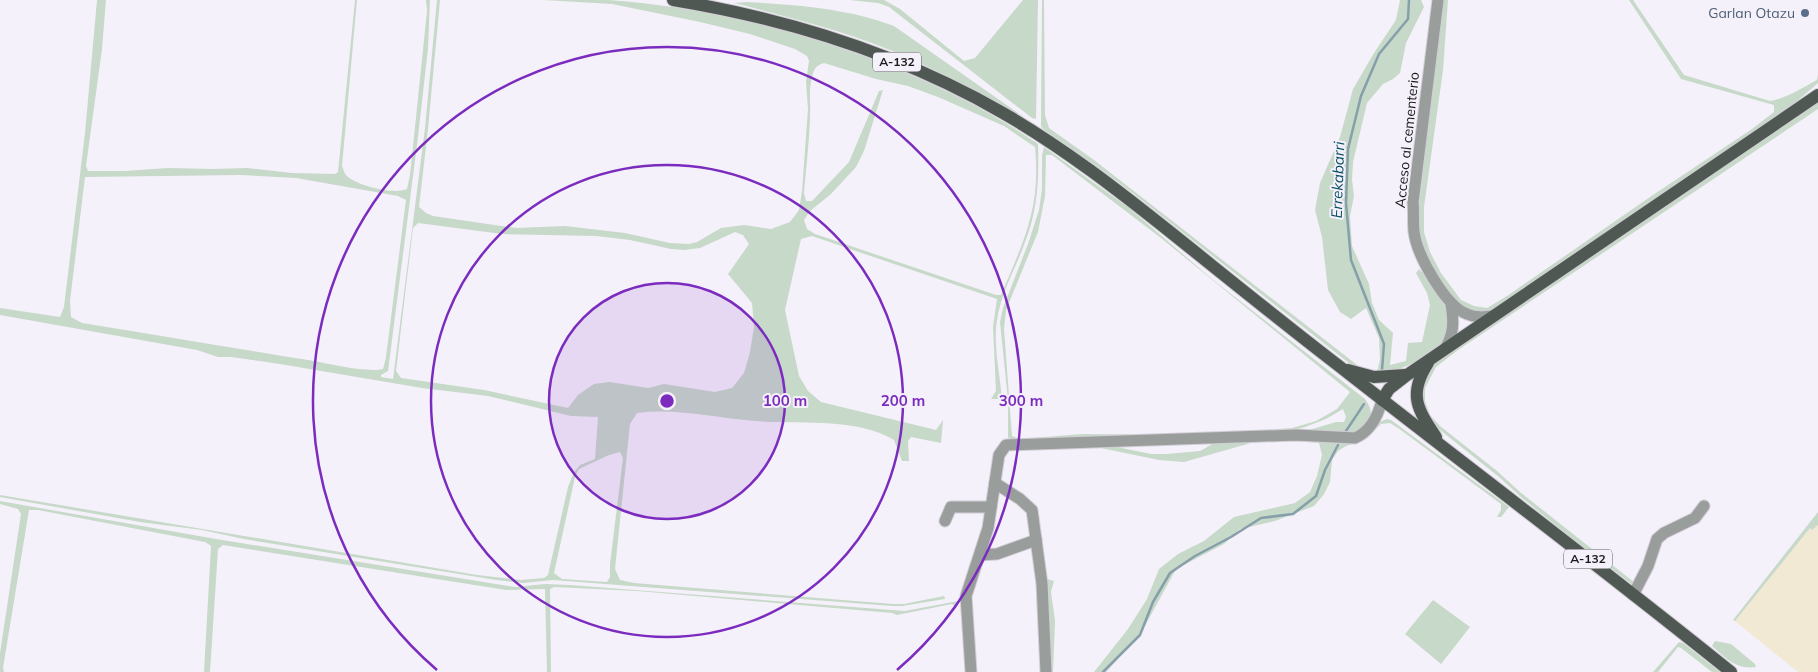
<svg xmlns="http://www.w3.org/2000/svg" width="1818" height="672" font-family="Mulish,sans-serif">
<rect width="100%" height="100%" fill="#f5f1fa"/>
<polygon fill="#f1e9d3" points="1818,525 1818,672 1798,672 1735,621 1810,528 1812,530"/>
<g fill="#c7d9c8" fill-rule="evenodd">
<path d="M 97,0 L 106,0 L 102,49 L 86,166 L 88,171 L 125,171 L 168,168 L 213,169 L 247,168 L 292,173 L 335,174 L 338,172 L 355,0 L 357,0 L 342,166 C 344,170 344,174 348,177 C 359,186 394,195 407,189 L 410,175 L 427,11 L 426,0 L 430,0 L 428,48 L 418,137 L 388,371 L 381,375 L 381,377 L 393,379 L 425,128 L 437,0 L 440,0 L 428,129 L 419,207 L 426,213 L 433,216 L 516,228 L 565,226 L 625,233 L 670,243 L 689,244 L 697,242 L 721,228 L 744,225 L 771,229 L 790,222 L 799,210 L 802,191 L 808,109 L 806,82 L 809,61 L 807,56 L 795,49 L 750,34 L 700,22 L 612,4 L 544,0 C 565,0 587,0 608,0 C 748,9 923,64 1038,144 C 1039,181 1038,210 1024,245 C 1015,269 1001,293 997,320 C 993,345 1000,374 1002,399 L 991,399 L 996,391 L 993,327 L 997,299 L 812,236 L 801,239 L 785,310 L 799,376 L 808,391 L 821,402 L 936,430 L 943,420 L 941,443 L 911,437 L 908,441 L 909,461 L 902,461 L 894,440 C 856,417 799,425 755,421 C 715,418 676,408 637,413 L 630,424 L 615,569 L 620,580 L 634,583 L 893,604 L 904,604 L 944,596 L 945,599 L 902,606 L 892,606 L 553,580 L 523,583 L 496,580 L 244,539 L 202,530 L 140,522 L 0,497 L 0,495 L 477,575 L 521,580 L 544,578 L 548,575 L 568,487 L 574,472 L 580,465 L 595,459 L 598,417 L 571,416 L 488,396 L 422,388 L 280,364 L 231,357 L 218,357 L 197,350 L 0,315 L 0,308 L 60,317 L 64,307 L 85,133 ZM 824,63 L 876,79 L 908,86 L 938,97 L 1004,126 L 1035,147 C 1041,208 1024,240 1001,295 L 996,295 L 815,234 L 807,229 L 804,220 L 810,211 L 831,194 L 856,167 L 864,151 L 883,90 L 879,91 L 849,162 L 812,201 L 806,201 L 804,193 C 806,168 809,144 810,119 C 811,103 808,88 813,73 C 815,67 818,65 824,63 ZM 240,175 L 296,178 L 398,196 L 406,200 L 386,357 L 383,369 C 367,373 326,363 308,360 C 233,348 157,335 82,323 L 71,317 L 70,301 L 85,177 ZM 418,223 L 502,234 L 596,236 L 630,240 L 671,249 L 684,250 L 700,248 L 735,232 L 743,235 L 749,244 L 728,274 L 752,303 L 754,327 L 750,352 L 744,373 L 732,388 L 715,392 L 664,384 L 648,388 L 610,382 L 594,384 L 578,395 L 568,408 L 484,390 L 401,378 L 396,371 L 413,228 ZM 620,452 L 623,458 L 610,564 L 610,577 L 607,582 L 562,579 L 554,573 L 575,477 L 579,469 L 609,455 Z"/>
<polygon points="849,0 884,0 900,9 964,61 975,58 1023,0 1038,0 1036,119 1032,118 889,7 878,3"/>
<polygon points="1042,0 1044,0 1045,115 1049,128 1094,160 1361,368 1354,367 1134,194 1095,165 1043,129 1041,126"/>
<path d="M 1400,0 L 1421,0 L 1424,7 L 1406,43 L 1400,73 L 1393,79 L 1383,84 L 1367,103 L 1353,162 L 1352,180 L 1354,196 L 1350,216 L 1352,246 L 1369,284 L 1372,303 L 1379,320 L 1393,333 L 1390,365 L 1406,361 L 1408,343 L 1422,342 L 1430,305 L 1427,293 L 1416,273 L 1419,269 L 1424,274 L 1450,314 L 1443,344 C 1423,358 1403,372 1377,373 L 1380,359 L 1379,338 L 1366,308 L 1351,319 L 1340,312 L 1328,290 L 1322,237 L 1315,210 L 1320,183 L 1340,137 L 1353,89 L 1374,53 L 1396,20 Z"/>
<path d="M 1442,0 L 1448,0 L 1443,70 L 1424,207 L 1424,232 L 1430,252 L 1441,273 L 1461,300 L 1474,306 L 1487,308 L 1507,296 L 1650,197 L 1752,129 L 1774,112 L 1774,105 L 1681,79 L 1629,0 L 1633,0 L 1684,75 L 1770,101 C 1787,98 1802,88 1817,80 L 1818,74 L 1818,83 L 1789,108 L 1493,310 C 1485,313 1471,314 1463,309 C 1454,303 1425,256 1422,244 C 1419,232 1419,219 1419,206 Z"/>
<path d="M 747,2 C 797,5 847,8 894,26 L 1025,118 C 987,97 949,76 909,58 C 853,33 793,18 734,3 Z"/>
<polygon points="1818,102 1818,109 1458,350 1436,367 1425,388 1425,401 1430,415 1440,426 1497,471 1520,492 1635,583 1633,585 1584,548 1522,498 1499,477 1430,422 1421,400 1426,374 1434,363"/>
<path d="M 1044,147 L 1129,208 L 1212,279 L 1365,399 C 1370,406 1373,412 1369,421 C 1360,443 1327,434 1309,432 L 1309,430 L 1336,422 L 1344,422 L 1346,417 L 1343,409 L 1326,419 L 1305,427 L 1284,432 L 1259,432 L 1189,438 L 1094,437 L 1012,442 L 1008,437 L 1008,400 L 1000,322 L 1003,308 L 1028,244 L 1039,210 L 1042,189 L 1042,155 ZM 1046,155 L 1052,155 L 1161,238 L 1350,392 L 1337,409 L 1316,421 L 1292,428 L 1197,435 L 1082,434 L 1020,439 L 1012,436 L 1004,329 L 1006,310 L 1038,232 L 1045,196 Z"/>
<polygon points="1387,419 1391,420 1509,507 1501,517 1497,517 1501,510 1501,504 1398,428 1390,423 1381,424 1364,440 1346,446 1338,451 1332,460 1330,482 1324,494 1314,506 1275,521 1240,529 1224,544 1176,569 1141,633 1106,672 1094,672 1128,629 1147,599 1159,569 1178,554 1204,541 1234,517 1295,503 1310,492 1317,476 1322,455 1319,443 1283,440 1251,443 1184,462 1159,460 1096,447 1107,445 1151,454 1167,454 1200,451 1218,441 1264,438 1334,441"/>
<polygon points="0,501 216,539 515,587 545,584 570,585 905,611 958,601 956,607 952,604 897,615 892,613 637,591 554,587 550,589 551,672 547,672 545,589 506,590 223,545 218,549 210,672 204,672 211,546 205,542 38,510 29,510 3,668 4,672 0,672 0,653 21,514 18,509 0,504"/>
<polygon points="1818,512 1818,525 1812,530 1810,528 1735,621 1733,620"/>
<polygon points="1044,578 1054,581 1051,592 1055,621 1053,672 1047,672"/>
<polygon points="1433,600 1470,627 1441,664 1405,634"/>
<path d="M 1715,641 L 1731,644 L 1755,664 L 1756,667 C 1736,670 1726,658 1712,646 Z"/>
<polygon points="1679,642 1683,643 1720,672 1712,672 1681,648 1678,647 1658,672 1653,672"/>
</g>
<g fill="none" stroke-linecap="round" stroke-linejoin="round">
<g stroke="#869faa" stroke-width="2.5">
<polyline points="1382,370 1384,344 1351,260 1346,203 1348,149 1361,96 1379,54 1408,19 1409,0"/>
<polyline points="1344,434 1364,404"/>
<polyline points="1103,672 1140,635 1153,602 1170,573 1195,556 1231,537 1261,518 1293,514 1316,496 1325,470 1338,445"/>
</g>
<g stroke="#d2ced6" stroke-width="13">
<g id="minor">
<path d="M 1438,0 L 1413,202 C 1414,212 1413,222 1414,232 C 1417,255 1445,306 1467,314 C 1476,318 1484,317 1493,316"/>
<path d="M 1444,350 C 1454,335 1454,322 1451,304"/>
<polyline points="995,483 1020,499 1032,510 1042,584 1046,672"/>
<polyline points="945,521 951,507 991,507"/>
<polyline points="980,555 997,554 1036,540"/>
<polyline points="1633,595 1648,566 1657,539 1664,533 1695,518 1704,506"/>
<path d="M 971,672 L 966,596 L 988,528 L 999,455 L 1006,445 L 1296,435 L 1355,438 C 1371,431 1378,416 1382,400"/>
</g>
</g>
<g stroke="#d2ced6" stroke-width="14">
<g id="major">
<path d="M 673,0 C 788,19 901,54 1003,113 C 1064,148 1119,191 1174,235 C 1229,279 1283,323 1339,366 C 1469,468 1602,568 1731,672"/>
<path d="M 1428,363 C 1408,394 1417,409 1436,437"/>
<polyline points="1348,370 1374,377 1405,375"/>
<polyline points="1382,400 1389,389 1407,375 1818,95"/>
</g>
</g>
<use href="#minor" stroke="#999d9b" stroke-width="11"/>
<use href="#major" stroke="#505854" stroke-width="12"/>
</g>
<circle cx="667" cy="401" r="118" fill="#7b2cbf" fill-opacity=".12"/>
<g fill="none" stroke="#7b2cbf" stroke-width="2.5">
<circle cx="667" cy="401" r="118"/>
<circle cx="667" cy="401" r="236"/>
<path d="M437 670A354 354 0 1 1 897 670"/>
</g>
<circle fill="#5c6f8a" stroke="#f5f1fa" stroke-width="2" cx="1805" cy="13" r="5"/>
<g text-anchor="middle" stroke-width="4" stroke-linejoin="round" paint-order="stroke">
<g fill="#f5f1fa" stroke="#5c5a5f" stroke-width="1">
<rect x="873" y="52.5" width="48" height="19" rx="4"/>
<rect x="1564" y="549.5" width="48" height="19" rx="4"/>
</g>
<g font-size="12" font-weight="bold" fill="#1a191c">
<text x="897" y="66">A-132</text>
<text x="1588" y="563">A-132</text>
</g>
<g font-size="14" fill="#4e5e75" stroke="#f5f1fa" text-anchor="end">
<text x="1795" y="18">Garlan Otazu</text>
</g>
<g font-size="14" fill="#1a191c" stroke="#f5f1fa">
<text transform="translate(1407 140) rotate(-84)" y="5">Acceso al cementerio</text>
</g>
<g font-size="15" font-style="italic" fill="#084f66" stroke="#f5f1fa">
<text transform="translate(1338 180) rotate(-88)" y="5">Errekabarri</text>
</g>
</g>
<circle cx="667" cy="401" r="8" fill="#7b2cbf" stroke="#f5f1fa" stroke-width="2.5"/>
<g font-size="15" text-anchor="middle" font-weight="bold" fill="#7b2cbf" stroke="#f5f1fa" stroke-width="4" stroke-linejoin="round" paint-order="stroke">
<text x="785" y="406">100 m</text>
<text x="903" y="406">200 m</text>
<text x="1021" y="406">300 m</text>
</g>
</svg>
